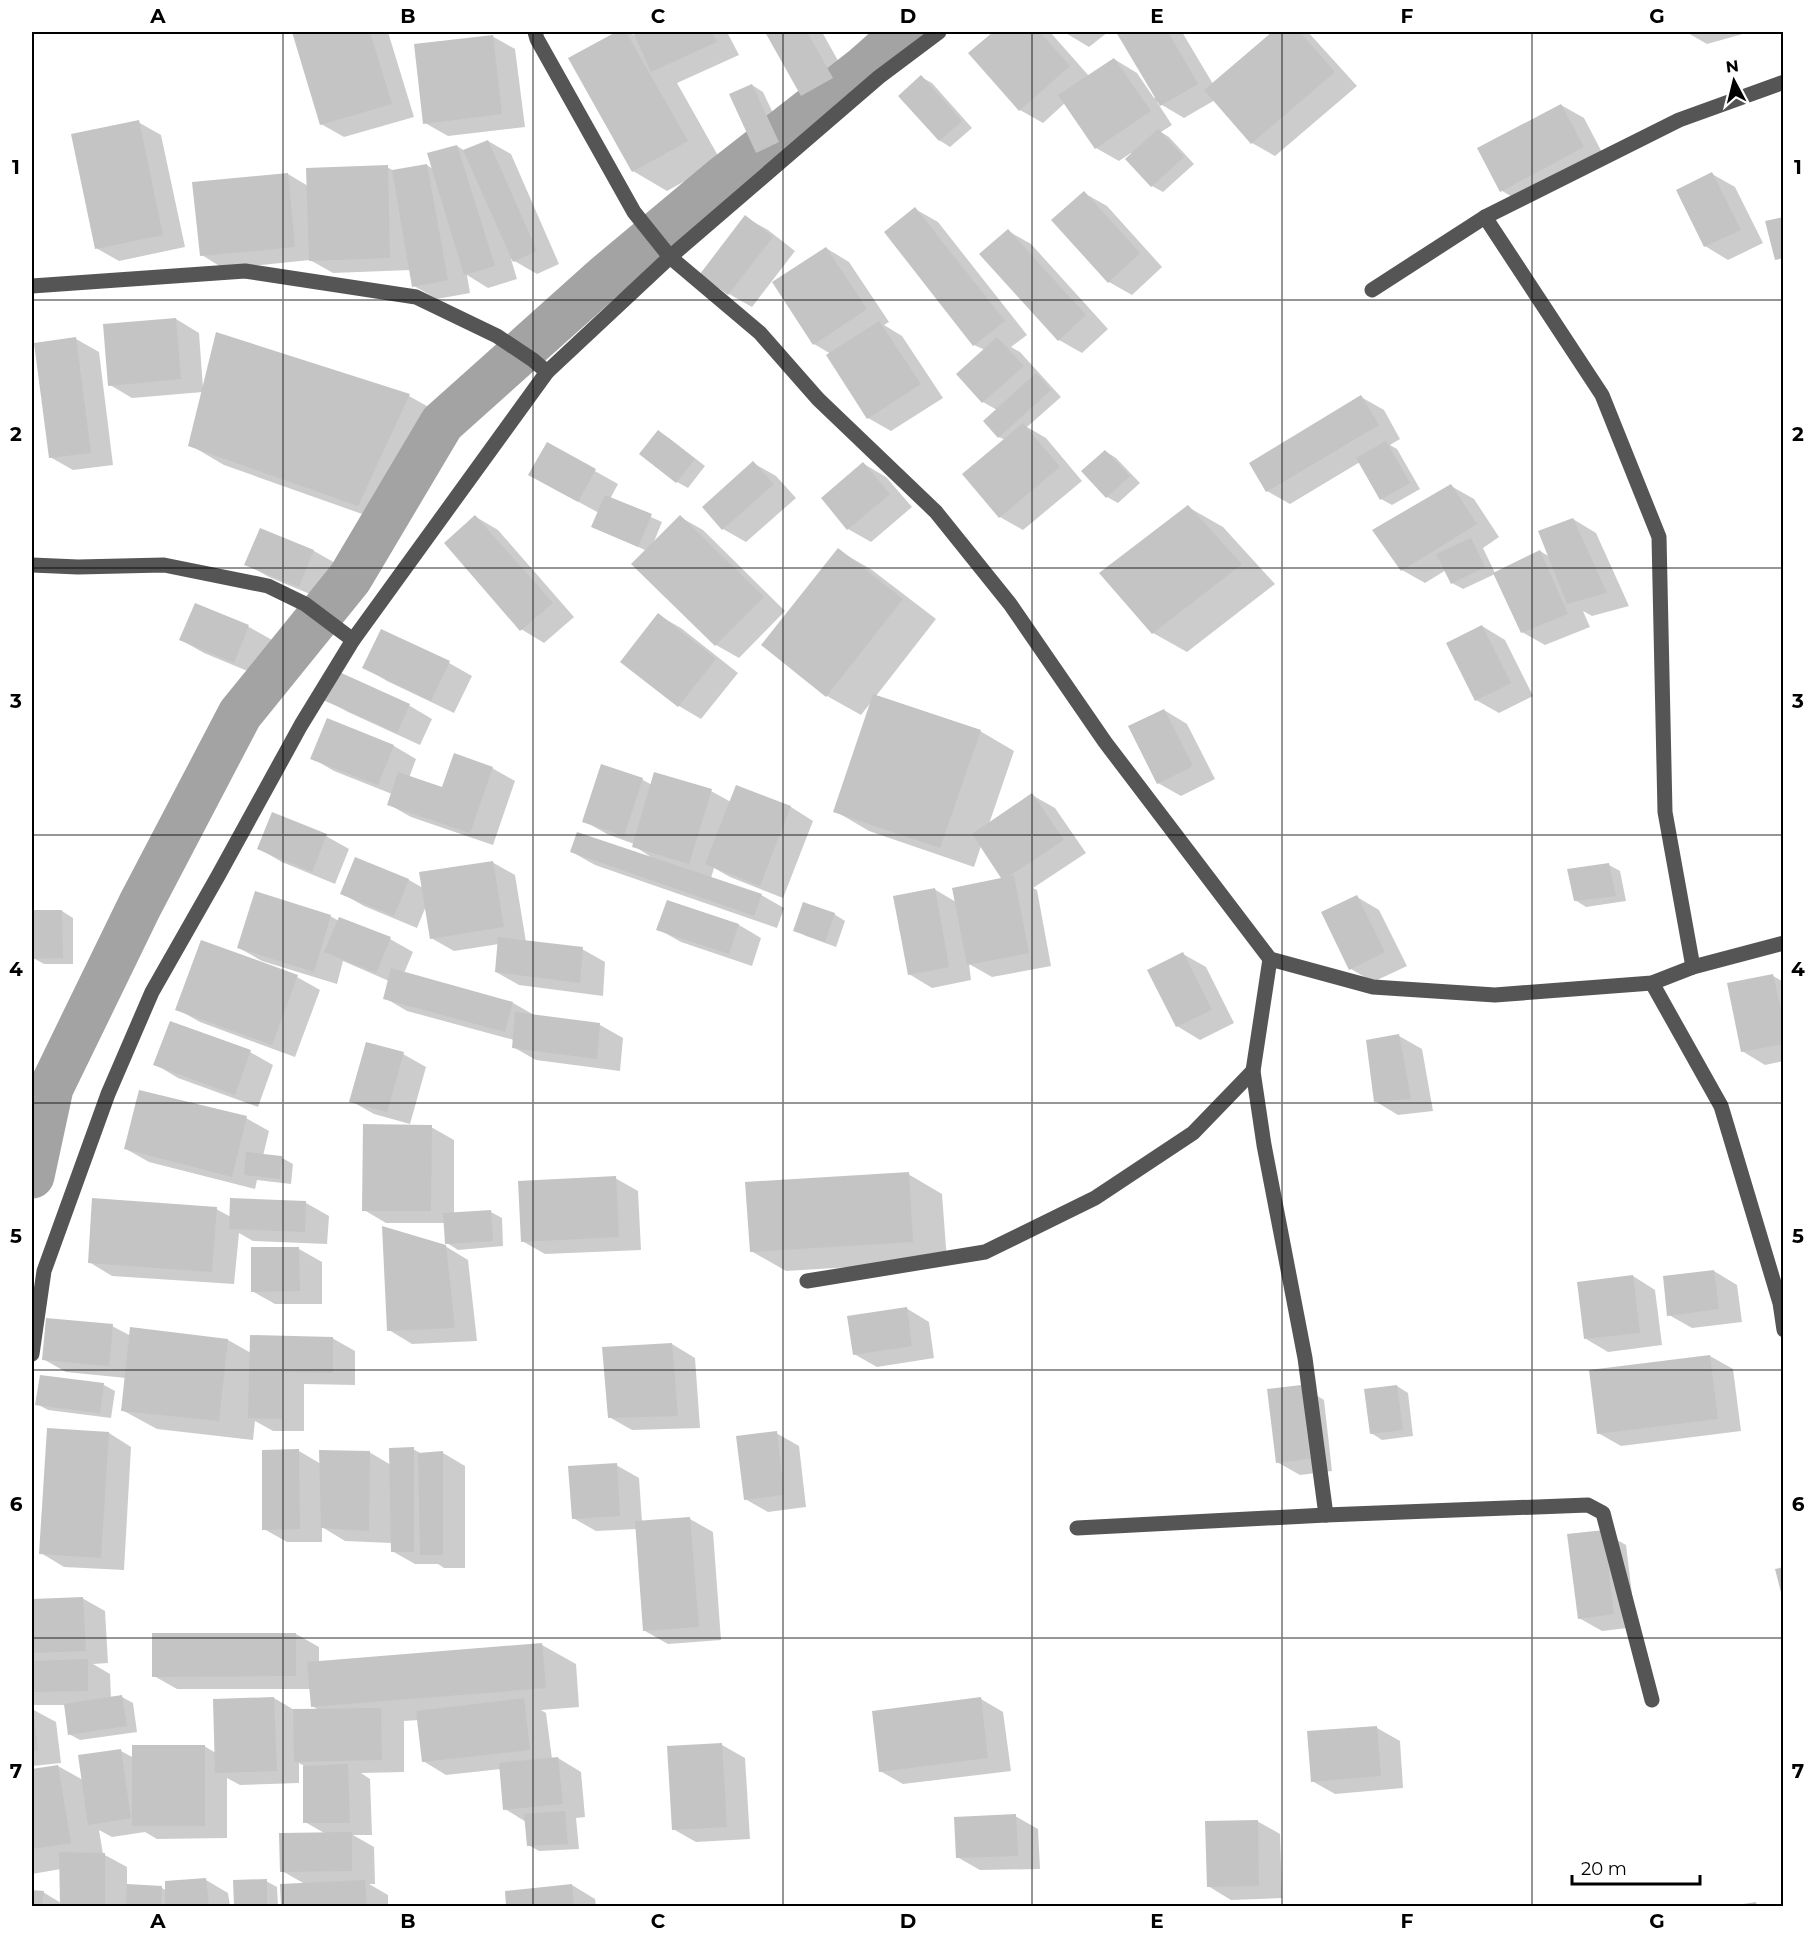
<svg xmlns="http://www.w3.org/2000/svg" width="1815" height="1938" font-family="Montserrat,sans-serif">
<rect width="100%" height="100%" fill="#fff"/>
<g fill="#0003">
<polygon points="300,32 388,32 414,117 344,137 321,124 294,33"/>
<polygon points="619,32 628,32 636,36 634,32 727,32 739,55 677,83 721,161 667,191 633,171 570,59"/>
<polygon points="767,32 822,32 855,91 825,108 803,95"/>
<polygon points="876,32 899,32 887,39"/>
<polygon points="996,32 1050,32 1089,76 1114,59 1137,73 1154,98 1156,97 1118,32 1182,32 1213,84 1274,32 1308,32 1357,86 1275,156 1252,143 1215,100 1184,118 1157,102 1172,125 1161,132 1169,137 1194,164 1163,192 1152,186 1131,153 1119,161 1096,148 1065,103 1043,123 1020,110 971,54"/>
<polygon points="1064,32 1108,32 1089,47"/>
<polygon points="1686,32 1750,32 1707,44"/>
<polygon points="492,36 515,49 525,127 448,136 425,123"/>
<polygon points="921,77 932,83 972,128 950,147 939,140"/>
<polygon points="752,85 763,92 790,149 768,158 757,152"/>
<polygon points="1561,105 1584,118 1606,160 1525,204 1502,191"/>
<polygon points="138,122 161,135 185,247 119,261 96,248"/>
<polygon points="488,141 511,154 559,264 537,274 511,259 517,279 488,288 467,275 470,293 437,299 414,286 411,270 333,273 310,260 224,269 202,255 288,174 308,186 387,167 394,171 427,165 433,169 457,146 465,151"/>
<polygon points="1712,174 1735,187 1763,243 1728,260 1705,246"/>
<polygon points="1084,193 1107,206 1162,267 1132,295 1109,282"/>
<polygon points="915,209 938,222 1027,335 1011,347 1020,352 1061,397 1027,427 1046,438 1082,481 1023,530 1000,517 964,474 1005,440 999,437 997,410 983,402 958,374 985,350 974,345"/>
<polygon points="745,217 768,230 795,251 752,307 729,294 702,274"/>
<polygon points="1008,231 1031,244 1108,329 1082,353 1059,340"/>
<polygon points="826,248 849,262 889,322 884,325 902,336 943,398 891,431 868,418 831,354 814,344"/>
<polygon points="176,319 199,333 203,388 409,396 443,415 393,525 224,465 190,445 203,392 132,398 110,385"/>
<polygon points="76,339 99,352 113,465 73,470 50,457"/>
<polygon points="1361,397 1384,410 1400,439 1390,445 1397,449 1420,489 1392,505 1381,499 1360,462 1290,504 1267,491"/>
<polygon points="658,431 669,438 705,466 688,488 677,482"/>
<polygon points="547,444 618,484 610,499 662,522 653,544 680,517 703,530 785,611 739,658 716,645 647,551 593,526 599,513 553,488"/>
<polygon points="1105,451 1116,458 1140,483 1118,503 1107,497"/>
<polygon points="753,463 776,476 796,498 746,542 723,529 704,507"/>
<polygon points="864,464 886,477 912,507 871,542 848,529"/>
<polygon points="1451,486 1474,499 1499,537 1483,548 1495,573 1540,551 1550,557 1573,519 1596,533 1629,606 1592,616 1583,611 1590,627 1545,645 1522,632 1495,574 1463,589 1452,583 1446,570 1425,583 1402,570"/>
<polygon points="1188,507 1223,527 1275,584 1187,652 1153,633"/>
<polygon points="476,517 498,530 574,617 544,643 521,629"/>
<polygon points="261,530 314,551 337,564 322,599 269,577 246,564"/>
<polygon points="838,550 872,570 936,619 876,696 980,731 1014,751 989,824 1032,795 1055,808 1086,853 1033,888 1037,890 1051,966 992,977 969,964 971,980 932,988 909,974 934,889 956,902 1004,879 981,846 974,867 869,831 835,811 872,701 861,715 827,696"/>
<polygon points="196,605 249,627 272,640 257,675 204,653 181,640"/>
<polygon points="658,615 681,628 738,673 701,719 679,706"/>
<polygon points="1482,626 1505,640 1533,696 1499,713 1476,700"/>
<polygon points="381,631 449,663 472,676 454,713 387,681 364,667"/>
<polygon points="337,673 410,706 432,719 420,745 348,712 325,699"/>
<polygon points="1164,710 1187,724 1215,779 1181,796 1158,783"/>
<polygon points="327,720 394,746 416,759 409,778 443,789 492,768 515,781 493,845 411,817 388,804 392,794 334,771 312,758"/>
<polygon points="602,766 643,780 652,785 711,791 731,802 737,787 791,807 813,821 783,898 730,877 714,868 711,878 761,895 784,908 777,928 595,865 572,852 651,858 651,857 634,846 634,844 607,834 584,821"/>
<polygon points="273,814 326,836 349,849 335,884 282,862 259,849"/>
<polygon points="356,859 409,880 423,888 492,862 515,875 526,942 582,949 605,962 603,996 519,985 496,972 499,944 454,951 431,938 426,906 417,928 364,906 341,893"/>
<polygon points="1609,865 1620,871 1626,901 1586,907 1575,900"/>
<polygon points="1357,897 1379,910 1407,966 1373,982 1351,969 1323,913"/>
<polygon points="668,902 739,925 761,938 752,966 681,942 658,929"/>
<polygon points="62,911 73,918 73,964 44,964 33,958"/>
<polygon points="834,914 845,921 836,947 806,936 795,930"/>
<polygon points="330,916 339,921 340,918 390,939 413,952 404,973 513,1003 536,1016 600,1025 623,1038 620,1071 536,1060 513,1047 514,1040 407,1011 385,998 389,981 343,961 337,984 262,961 239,948"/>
<polygon points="1183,954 1206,967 1234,1023 1200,1040 1177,1026"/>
<polygon points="1773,976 1784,982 1784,1061 1765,1065 1742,1051"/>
<polygon points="297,977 320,990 295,1057 200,1022 177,1009"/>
<polygon points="1399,1036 1422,1049 1433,1111 1398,1115 1375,1101"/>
<polygon points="250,1052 273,1065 258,1107 178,1078 155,1064"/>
<polygon points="403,1054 426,1067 410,1124 374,1114 351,1101"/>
<polygon points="246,1118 269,1131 263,1156 282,1158 293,1164 291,1184 257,1180 255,1189 149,1162 126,1149"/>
<polygon points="431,1127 454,1140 454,1214 491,1212 502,1218 503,1246 458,1250 447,1243 445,1223 386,1223 364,1210"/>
<polygon points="908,1174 942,1194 947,1261 786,1271 751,1251"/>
<polygon points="615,1178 638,1191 641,1250 545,1254 522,1241"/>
<polygon points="306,1203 329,1216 327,1244 253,1241 239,1233 234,1284 112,1276 89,1262 216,1209 231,1217"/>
<polygon points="445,1246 468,1260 477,1341 412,1344 389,1330"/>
<polygon points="252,1248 299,1249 322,1262 322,1304 275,1304 252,1291"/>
<polygon points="1714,1271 1737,1285 1742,1322 1692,1328 1669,1315"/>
<polygon points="1633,1276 1655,1290 1662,1345 1608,1352 1586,1339"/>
<polygon points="906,1308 929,1322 934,1358 877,1367 854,1354"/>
<polygon points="112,1326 131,1336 132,1329 228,1340 251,1353 332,1338 355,1351 355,1385 304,1384 304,1431 273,1431 255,1421 253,1440 157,1429 122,1410 126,1378 66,1372 43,1359"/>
<polygon points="672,1344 695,1358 700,1428 632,1430 609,1417"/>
<polygon points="1710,1356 1733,1369 1741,1431 1621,1446 1598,1433"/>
<polygon points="41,1376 104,1385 115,1391 111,1418 48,1410 37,1404"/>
<polygon points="1301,1386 1324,1400 1332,1471 1300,1475 1277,1462"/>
<polygon points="1397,1386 1408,1393 1413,1436 1382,1440 1371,1433"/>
<polygon points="109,1433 131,1447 124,1570 64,1567 41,1553"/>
<polygon points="776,1433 799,1446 806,1507 768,1512 745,1499"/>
<polygon points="413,1449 422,1454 443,1453 465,1466 465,1568 444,1568 438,1564 415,1564 392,1551 392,1543 345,1541 322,1527 322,1542 287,1542 264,1529 299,1451 321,1464 369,1452 391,1465"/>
<polygon points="616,1465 639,1478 642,1522 690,1519 713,1532 721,1640 668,1644 645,1631 637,1529 596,1531 573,1518"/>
<polygon points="1603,1532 1626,1545 1636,1627 1602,1631 1579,1618"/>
<polygon points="82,1598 105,1611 108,1663 93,1664 110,1674 111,1699 122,1697 133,1703 137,1732 80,1740 69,1734 65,1705 32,1705 32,1601"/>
<polygon points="296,1634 319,1647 319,1663 542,1645 576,1664 579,1707 541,1710 546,1713 552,1759 558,1758 581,1772 585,1817 576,1818 579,1849 539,1851 528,1845 526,1822 505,1809 501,1769 446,1775 423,1761 419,1720 404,1721 404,1772 361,1773 370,1779 372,1835 353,1835 374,1847 375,1884 369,1884 388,1895 388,1906 283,1906 282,1885 305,1884 282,1871 326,1834 305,1822 304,1766 299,1763 299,1783 240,1785 227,1778 227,1838 157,1839 145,1832 112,1837 99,1830 103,1854 127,1867 127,1886 162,1888 167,1891 206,1880 228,1893 230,1906 32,1906 32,1891 43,1892 61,1903 61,1869 32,1874 32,1770 58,1766 83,1780 121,1751 134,1758 204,1746 216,1753 274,1698 296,1711 319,1710 312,1706 311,1689 177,1689 154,1676"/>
<polygon points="981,1699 1003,1712 1011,1771 903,1784 880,1771"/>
<polygon points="32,1709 56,1722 61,1763 32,1766"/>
<polygon points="1377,1728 1400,1741 1403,1788 1335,1794 1312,1781"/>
<polygon points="722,1745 745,1758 750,1839 696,1842 673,1829"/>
<polygon points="1015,1816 1038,1829 1040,1869 980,1870 957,1857"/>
<polygon points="1257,1821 1280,1834 1282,1898 1231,1900 1208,1886"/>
<polygon points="235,1881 266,1881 277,1887 278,1906 235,1906"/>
<polygon points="572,1885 595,1899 596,1906 508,1906 506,1892"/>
</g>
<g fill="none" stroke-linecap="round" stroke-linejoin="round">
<polyline stroke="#a3a3a3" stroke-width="45" points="32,1176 51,1088 140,905 240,714 350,578 442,423 605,277 721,180 864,68 905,32"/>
</g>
<g fill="#c4c4c4">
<polygon points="292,32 370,32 392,104 320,125"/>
<polygon points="616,32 626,32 688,141 632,172 568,58"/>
<polygon points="633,32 712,32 717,42 651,72"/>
<polygon points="765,32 807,32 833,78 801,96"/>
<polygon points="993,32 1040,32 1070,66 1019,111 968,53"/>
<polygon points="1116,32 1168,32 1198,84 1160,106"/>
<polygon points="1272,32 1300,32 1335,72 1251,144 1204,90"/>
<polygon points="493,35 502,114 423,124 414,44"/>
<polygon points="1114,58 1151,111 1095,149 1058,95"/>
<polygon points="921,75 962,121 939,141 898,96"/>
<polygon points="752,84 779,142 756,153 729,94"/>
<polygon points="1561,104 1584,147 1500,192 1477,148"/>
<polygon points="139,120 163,235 95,249 71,134"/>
<polygon points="1158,129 1184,157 1151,187 1125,159"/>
<polygon points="488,140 537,251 513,262 463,150"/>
<polygon points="457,145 495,266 464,275 427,153"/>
<polygon points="427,164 448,280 412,287 392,170"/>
<polygon points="388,165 390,258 309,261 306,168"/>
<polygon points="1712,172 1741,230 1704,247 1676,190"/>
<polygon points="288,173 295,247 200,256 192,182"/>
<polygon points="1084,191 1140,253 1108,283 1051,220"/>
<polygon points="915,207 1005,321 973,346 884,232"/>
<polygon points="745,215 773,237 728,295 700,274"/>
<polygon points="1784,217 1784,258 1775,260 1765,221"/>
<polygon points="1008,229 1086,315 1058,341 979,254"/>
<polygon points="826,247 867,309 813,345 772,282"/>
<polygon points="176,318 181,379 108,386 103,324"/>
<polygon points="879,321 921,384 867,419 826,355"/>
<polygon points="216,332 410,394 358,506 188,446"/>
<polygon points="76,337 91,453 49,458 34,343"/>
<polygon points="997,337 1024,366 982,403 956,374"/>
<polygon points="1036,373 1051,390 998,438 983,421"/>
<polygon points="1361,395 1379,425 1266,492 1249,463"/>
<polygon points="1023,423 1060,467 999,518 962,474"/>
<polygon points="658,430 695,459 676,483 639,454"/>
<polygon points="1386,441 1410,483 1380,500 1356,458"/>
<polygon points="547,442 596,469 578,502 528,475"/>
<polygon points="1105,450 1130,476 1106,498 1081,471"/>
<polygon points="753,461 774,484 722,530 702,507"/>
<polygon points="863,462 890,494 847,530 821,498"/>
<polygon points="1451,484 1477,524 1401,571 1372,530"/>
<polygon points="605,495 652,514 638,547 591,527"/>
<polygon points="1188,505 1242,564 1152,634 1099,573"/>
<polygon points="475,515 553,603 520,631 444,543"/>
<polygon points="680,515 764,597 715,646 631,564"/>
<polygon points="1573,518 1607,593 1567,604 1538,531"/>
<polygon points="260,528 314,550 299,587 244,565"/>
<polygon points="1471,538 1485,567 1451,584 1436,554"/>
<polygon points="838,548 903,599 826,697 761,645"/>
<polygon points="1540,550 1568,614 1521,633 1493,573"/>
<polygon points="195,603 249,625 234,663 179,640"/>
<polygon points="658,613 716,659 678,707 620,662"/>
<polygon points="1482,625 1511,683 1475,701 1446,643"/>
<polygon points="381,629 450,661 431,701 362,668"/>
<polygon points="337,671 410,704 397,733 323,700"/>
<polygon points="873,694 981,730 940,848 833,812"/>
<polygon points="1164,709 1193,766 1157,784 1128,726"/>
<polygon points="327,718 394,745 378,785 310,759"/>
<polygon points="454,753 493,767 470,833 387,805 398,772 442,787"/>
<polygon points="601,764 643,778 624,836 582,822"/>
<polygon points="654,772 712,789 689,864 632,847"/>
<polygon points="736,785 791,806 760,886 705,864"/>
<polygon points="1032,793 1064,840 1009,876 1014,875 1029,953 967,965 952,888 1001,878 972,834"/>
<polygon points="272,812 327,834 312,872 257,849"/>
<polygon points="577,832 762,894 754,916 570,852"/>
<polygon points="355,857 409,879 394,916 340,894"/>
<polygon points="493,861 504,927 430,939 419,872"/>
<polygon points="1609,863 1616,896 1574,901 1567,869"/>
<polygon points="935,888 949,967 908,975 893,896"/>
<polygon points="255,891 331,915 314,972 237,948"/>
<polygon points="1357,895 1385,952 1349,970 1321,912"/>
<polygon points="667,900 739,924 729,954 656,930"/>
<polygon points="803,902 835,913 825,942 793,931"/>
<polygon points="32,910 62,910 63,958 32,959"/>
<polygon points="339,917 391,937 376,973 324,952"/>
<polygon points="498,937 583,947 580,983 495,972"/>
<polygon points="201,940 298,975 272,1045 175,1010"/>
<polygon points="1183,952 1212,1010 1176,1027 1147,970"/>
<polygon points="391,968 513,1002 505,1032 383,999"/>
<polygon points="1773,974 1784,1024 1784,1044 1741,1052 1727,983"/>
<polygon points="515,1012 600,1023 597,1059 512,1048"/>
<polygon points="170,1021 251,1050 235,1095 153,1065"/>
<polygon points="1399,1034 1411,1099 1374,1102 1366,1040"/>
<polygon points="366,1042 404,1052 387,1112 349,1102"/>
<polygon points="139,1090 247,1116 232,1177 124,1149"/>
<polygon points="363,1124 432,1125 431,1211 362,1211"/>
<polygon points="246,1152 282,1156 280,1179 244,1175"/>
<polygon points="909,1172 913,1242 750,1252 745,1182"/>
<polygon points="616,1176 619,1237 521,1242 518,1181"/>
<polygon points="92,1198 217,1207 212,1272 88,1263"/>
<polygon points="230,1198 306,1201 305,1232 229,1229"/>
<polygon points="491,1210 493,1241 445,1244 443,1213"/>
<polygon points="382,1226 446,1245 455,1328 387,1331"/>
<polygon points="251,1247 299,1247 300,1291 251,1292"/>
<polygon points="1714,1270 1719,1309 1667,1316 1663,1276"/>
<polygon points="1633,1275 1640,1333 1584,1339 1577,1282"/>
<polygon points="907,1307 912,1346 853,1355 847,1316"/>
<polygon points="46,1318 113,1324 109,1366 42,1360"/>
<polygon points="130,1327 228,1339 219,1421 121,1411"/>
<polygon points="250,1335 333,1337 333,1373 282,1372 282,1419 248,1418"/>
<polygon points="672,1343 678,1416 608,1418 602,1347"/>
<polygon points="1710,1355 1718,1419 1597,1434 1589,1370"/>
<polygon points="40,1375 104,1383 100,1413 35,1405"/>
<polygon points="1301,1385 1310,1459 1276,1463 1267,1389"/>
<polygon points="1397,1385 1403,1430 1370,1434 1364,1389"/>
<polygon points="47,1428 109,1432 101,1558 39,1554"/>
<polygon points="777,1431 784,1495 744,1500 736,1436"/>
<polygon points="414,1447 414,1552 391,1552 389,1448"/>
<polygon points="299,1449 300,1529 262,1530 262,1450"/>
<polygon points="319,1450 370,1451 369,1531 321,1528"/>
<polygon points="443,1451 443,1555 420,1555 418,1453"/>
<polygon points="617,1463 620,1516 572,1519 568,1466"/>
<polygon points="690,1517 699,1627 643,1631 635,1521"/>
<polygon points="1604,1530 1614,1614 1578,1619 1567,1534"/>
<polygon points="1784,1567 1784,1600 1783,1600 1775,1569"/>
<polygon points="83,1597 86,1651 32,1653 32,1599"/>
<polygon points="152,1633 296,1633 296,1676 152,1677"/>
<polygon points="542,1643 546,1688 311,1707 307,1662"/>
<polygon points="88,1659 88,1691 32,1692 32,1661"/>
<polygon points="122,1695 127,1726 68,1735 64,1704"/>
<polygon points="274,1697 277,1771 215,1773 213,1699"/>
<polygon points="981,1697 988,1758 879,1772 872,1711"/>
<polygon points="524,1698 530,1750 422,1762 416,1711"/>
<polygon points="32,1707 33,1707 38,1750 32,1751"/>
<polygon points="381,1708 382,1760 294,1762 293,1709"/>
<polygon points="1377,1726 1381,1776 1311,1782 1307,1731"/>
<polygon points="722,1743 727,1827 672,1830 667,1746"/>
<rect x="132" y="1745" width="73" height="81"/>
<polygon points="121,1749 131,1818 88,1825 78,1755"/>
<polygon points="558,1757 563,1804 503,1810 499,1763"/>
<polygon points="348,1764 350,1823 303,1823 303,1766"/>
<polygon points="58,1765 71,1843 32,1849 32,1769"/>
<polygon points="565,1811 568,1844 527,1846 524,1814"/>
<polygon points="1016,1814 1018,1856 956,1858 954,1817"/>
<polygon points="1258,1820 1259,1886 1207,1887 1205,1821"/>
<polygon points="352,1832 352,1871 280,1872 279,1833"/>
<polygon points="59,1852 105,1853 105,1906 60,1906"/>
<polygon points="206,1878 209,1906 165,1906 165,1881"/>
<polygon points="267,1879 267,1906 234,1906 233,1880"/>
<polygon points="365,1880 367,1906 281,1906 280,1884"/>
<polygon points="127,1884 162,1886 161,1906 126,1906"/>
<polygon points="572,1884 574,1906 506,1906 505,1891"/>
<polygon points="32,1890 44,1891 42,1906 32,1906"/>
<polygon points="1756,1902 1757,1906 1737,1906 1737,1905"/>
</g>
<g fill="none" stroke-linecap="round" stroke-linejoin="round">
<g stroke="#555" stroke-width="15">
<polyline points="535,32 537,39 634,212 670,257 760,333 818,399 936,512 1010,604 1105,742 1270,959 1373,987 1495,995 1652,983 1693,967 1784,943"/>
<polyline points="1485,217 1602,395 1659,537 1665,812 1693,967"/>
<polyline points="32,286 245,271 416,297 497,336 533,360 547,372"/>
<polyline points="1372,290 1485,217 1679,120 1784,82"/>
<polyline points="32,565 78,567 164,565 268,586 305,604 353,640"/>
<polyline points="1270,959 1253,1071 1264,1145 1305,1358 1326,1515"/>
<polyline points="1652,983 1721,1106 1780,1303 1784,1330"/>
<polyline points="807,1281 985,1252 1095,1198 1193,1133 1253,1071"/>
<polyline points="32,1354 44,1271 108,1094 152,992 218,876 301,725 353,640 547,372 670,257 879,77 939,32"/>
<polyline points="1077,1528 1326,1515 1588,1505 1603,1513 1652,1700"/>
</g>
</g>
<path fill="none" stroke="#000" stroke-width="1.5" stroke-opacity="0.55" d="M 283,32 L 283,1906M 533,32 L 533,1906M 783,32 L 783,1906M 1032,32 L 1032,1906M 1282,32 L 1282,1906M 1532,32 L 1532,1906M 32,300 L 1784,300M 32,568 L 1784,568M 32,835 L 1784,835M 32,1103 L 1784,1103M 32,1370 L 1784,1370M 32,1638 L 1784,1638"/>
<rect width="1815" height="1938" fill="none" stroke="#ffffff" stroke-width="66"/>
<g transform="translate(1734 81) rotate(353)" stroke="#ffffff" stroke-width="4.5" paint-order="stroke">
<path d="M0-4.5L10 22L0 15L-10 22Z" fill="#000000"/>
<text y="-9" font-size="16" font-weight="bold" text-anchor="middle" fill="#000000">N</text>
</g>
<path d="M1572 1875v9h128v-9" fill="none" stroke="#000000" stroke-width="3"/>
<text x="1581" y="1875" font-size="18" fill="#000000" stroke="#ffffff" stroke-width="4.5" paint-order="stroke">20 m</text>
<rect x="33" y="33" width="1749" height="1872" fill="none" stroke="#000" stroke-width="2"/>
<g font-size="20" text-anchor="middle" font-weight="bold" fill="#000">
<text x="158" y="23">A</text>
<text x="408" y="23">B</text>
<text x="658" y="23">C</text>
<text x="908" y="23">D</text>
<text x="1157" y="23">E</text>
<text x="1407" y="23">F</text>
<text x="1657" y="23">G</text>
<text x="16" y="174">1</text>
<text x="1798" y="174">1</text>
<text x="16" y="441">2</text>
<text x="1798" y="441">2</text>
<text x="16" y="708">3</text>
<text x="1798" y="708">3</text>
<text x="16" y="976">4</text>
<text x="1798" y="976">4</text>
<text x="16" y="1243">5</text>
<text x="1798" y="1243">5</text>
<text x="16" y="1511">6</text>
<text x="1798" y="1511">6</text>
<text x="16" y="1778">7</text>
<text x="1798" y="1778">7</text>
<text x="158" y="1928">A</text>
<text x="408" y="1928">B</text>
<text x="658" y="1928">C</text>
<text x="908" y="1928">D</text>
<text x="1157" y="1928">E</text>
<text x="1407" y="1928">F</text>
<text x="1657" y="1928">G</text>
</g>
</svg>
